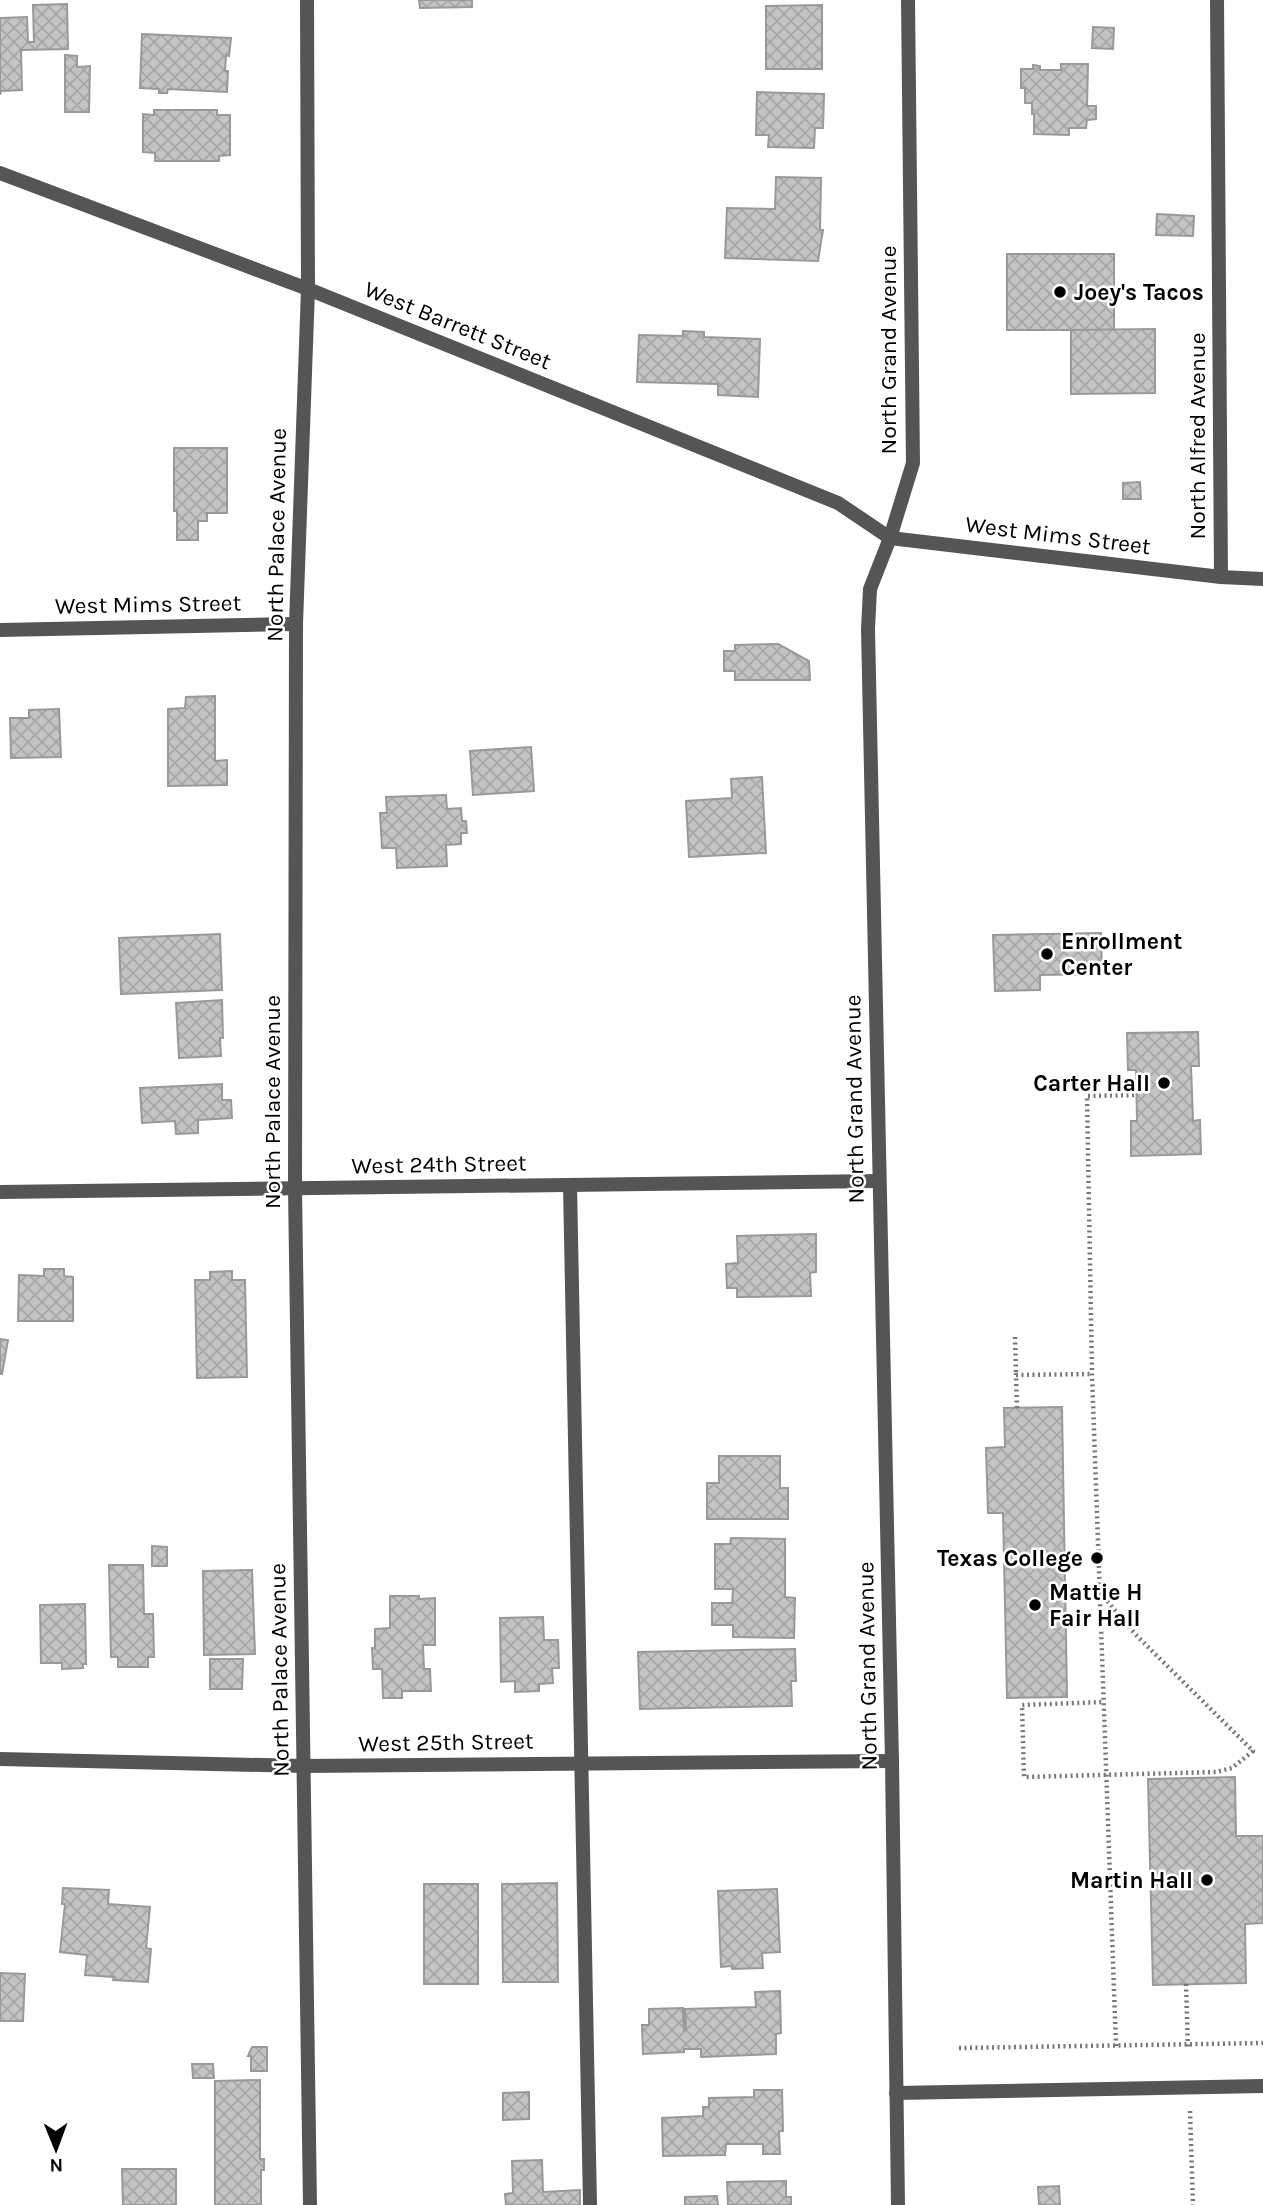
<svg xmlns="http://www.w3.org/2000/svg" width="1263" height="2205" font-family="Karla,sans-serif">
<defs>
<pattern id="building-cross-hatch" width="8" height="8" patternUnits="userSpaceOnUse" patternTransform="scale(1.75)"><rect width="8" height="8" fill="#c4c4c4"/><path d="M0 0l8 8M0 8l8-8" fill="none" stroke="#a7a7a7"/></pattern>
</defs>
<rect width="100%" height="100%" fill="#fff"/>
<g fill="url(#building-cross-hatch)" stroke="#999" stroke-width="2">
<polygon points="419,0 472,0 472,7 420,8"/>
<polygon points="67,4 68,49 21,50 22,90 1,91 0,95 0,18 27,17 28,42 34,42 33,5"/>
<polygon points="822,5 822,69 766,69 766,6"/>
<polygon points="1093,27 1114,28 1113,49 1092,48"/>
<polygon points="142,34 231,38 229,56 226,55 225,71 228,71 227,92 168,89 167,93 159,93 159,89 140,88"/>
<polygon points="65,55 77,56 77,67 90,66 89,112 65,112"/>
<polygon points="1061,64 1088,64 1087,106 1096,106 1096,119 1087,120 1086,128 1069,128 1069,135 1034,134 1034,114 1032,114 1032,103 1025,103 1025,88 1021,88 1021,69 1033,69 1033,65 1040,66 1040,70 1061,70"/>
<polygon points="757,92 824,94 823,128 815,128 814,148 768,147 769,135 756,135"/>
<polygon points="154,110 217,110 217,115 230,115 230,155 219,156 219,161 155,161 155,153 143,152 143,114 154,115"/>
<polygon points="776,177 821,178 820,230 823,230 818,261 725,258 727,208 775,209"/>
<polygon points="1157,214 1194,216 1193,236 1156,235"/>
<rect x="1007" y="254" width="107" height="76"/>
<polygon points="1155,329 1155,393 1071,394 1071,330"/>
<polygon points="683,331 704,332 704,337 760,339 758,397 718,395 718,384 637,382 639,335 683,336"/>
<polygon points="174,448 227,448 227,513 207,513 207,521 198,521 198,540 177,540 177,511 174,511"/>
<polygon points="1140,482 1141,499 1123,499 1123,483"/>
<polygon points="778,644 809,661 810,680 735,680 735,671 724,671 724,651 735,651 735,645"/>
<polygon points="215,696 215,761 227,760 227,785 168,786 168,709 185,708 186,697"/>
<polygon points="59,709 61,757 11,758 10,718 29,718 29,710"/>
<polygon points="531,747 534,791 473,795 470,751"/>
<polygon points="762,777 766,853 689,857 686,801 732,798 731,779"/>
<polygon points="446,795 447,809 461,808 462,821 466,821 467,833 461,833 461,844 446,845 447,866 397,868 396,848 382,848 380,813 387,813 386,797"/>
<polygon points="1101,933 1102,974 1040,975 1040,990 995,991 993,935"/>
<polygon points="220,934 222,990 121,994 119,938"/>
<polygon points="222,1000 223,1038 220,1038 221,1056 179,1058 176,1003"/>
<polygon points="1198,1032 1199,1066 1191,1066 1193,1121 1200,1120 1201,1154 1131,1156 1131,1121 1137,1121 1136,1070 1128,1070 1127,1033"/>
<polygon points="222,1084 222,1100 231,1100 232,1118 198,1120 198,1133 176,1134 175,1121 142,1123 140,1088"/>
<polygon points="816,1234 816,1272 810,1273 811,1296 737,1297 737,1288 727,1288 726,1264 738,1263 737,1236"/>
<polygon points="44,1269 64,1269 64,1276 73,1277 73,1321 18,1321 19,1275 44,1276"/>
<polygon points="232,1271 232,1280 245,1280 247,1377 197,1378 195,1280 210,1280 210,1272"/>
<polygon points="0,1339 8,1340 2,1374 0,1374"/>
<polygon points="1062,1407 1067,1697 1007,1698 1003,1513 988,1513 986,1448 1005,1447 1004,1408"/>
<polygon points="719,1456 780,1456 780,1488 788,1488 788,1519 707,1519 707,1483 719,1483"/>
<polygon points="731,1538 785,1539 785,1597 795,1598 794,1638 733,1637 733,1625 712,1625 712,1603 732,1603 733,1589 715,1589 715,1544 730,1544"/>
<polygon points="152,1546 167,1547 167,1566 152,1566"/>
<polygon points="109,1565 143,1565 144,1614 153,1614 154,1657 148,1657 148,1667 118,1667 118,1657 111,1657"/>
<polygon points="252,1570 255,1654 204,1655 203,1571"/>
<polygon points="390,1596 419,1596 419,1599 435,1598 435,1645 423,1645 424,1669 430,1669 431,1691 402,1691 402,1698 383,1698 382,1669 373,1669 372,1648 375,1648 375,1629 390,1628"/>
<polygon points="85,1604 86,1664 83,1664 83,1668 62,1669 62,1663 41,1663 40,1605"/>
<polygon points="543,1617 544,1640 558,1640 559,1668 552,1668 553,1683 539,1684 539,1691 515,1692 515,1681 501,1682 500,1618"/>
<polygon points="795,1649 796,1681 791,1681 792,1706 640,1709 638,1652"/>
<polygon points="210,1659 243,1659 242,1689 210,1689"/>
<polygon points="1235,1777 1236,1836 1263,1836 1263,1923 1245,1924 1246,1983 1153,1985 1148,1779"/>
<polygon points="557,1883 558,1982 503,1982 502,1884"/>
<rect x="424" y="1884" width="54" height="100"/>
<polygon points="63,1888 109,1890 108,1904 150,1907 146,1948 151,1949 148,1982 113,1980 114,1977 85,1975 87,1955 60,1952 65,1904 62,1904"/>
<polygon points="777,1889 780,1952 762,1953 763,1968 732,1969 732,1966 721,1967 718,1891"/>
<polygon points="0,1973 25,1974 23,2021 0,2021"/>
<polygon points="780,1991 781,2033 776,2034 776,2054 701,2057 701,2049 684,2049 684,2052 643,2054 642,2025 649,2025 649,2009 683,2008 684,2031 686,2030 685,2009 756,2007 755,1992"/>
<polygon points="252,2047 267,2047 267,2071 251,2071 251,2056 248,2056"/>
<polygon points="192,2064 213,2064 214,2078 193,2078"/>
<polygon points="260,2080 260,2159 264,2159 264,2170 261,2170 261,2205 215,2205 215,2081"/>
<polygon points="754,2090 782,2090 783,2131 779,2131 780,2154 763,2154 763,2144 726,2144 725,2155 663,2156 662,2118 703,2116 703,2107 709,2107 709,2098 754,2097"/>
<polygon points="529,2092 529,2119 503,2120 503,2093"/>
<polygon points="542,2160 543,2192 580,2190 580,2205 506,2205 505,2194 513,2193 512,2161"/>
<polygon points="122,2169 176,2169 176,2205 123,2205"/>
<polygon points="786,2181 786,2197 791,2197 791,2205 728,2205 727,2182"/>
<polygon points="1059,2186 1060,2205 1039,2205 1038,2187"/>
<polygon points="717,2196 718,2205 685,2205 685,2197"/>
</g>
<g fill="none" stroke-linecap="round" stroke-linejoin="round">
<g stroke="#777" stroke-width="4.5" stroke-dasharray="2 3.5" stroke-linecap="butt">
<polyline points="1015,1337 1016,1375"/>
<polyline points="1017,1408 1016,1375 1092,1374"/>
<polyline points="1100,1593 1137,1636 1253,1751 1232,1768 1216,1772 1024,1777 1022,1705 1104,1702"/>
<polyline points="1186,1984 1188,2050"/>
<polyline points="1116,2046 1092,1374 1087,1096 1136,1095"/>
<polyline points="959,2048 1263,2043"/>
<polyline points="1190,2111 1193,2205"/>
</g>
<g stroke="#555" stroke-width="14">
<polyline points="570,1185 590,2205"/>
<polyline points="896,2093 1263,2086"/>
</g>
<g stroke="#555" stroke-width="14">
<polyline points="1217,0 1221,577"/>
<polyline points="0,173 308,289 838,503 890,538 1221,577 1263,579"/>
<polyline points="0,630 296,624"/>
<polyline points="0,1192 878,1181"/>
<polyline points="0,1759 303,1766 892,1761"/>
</g>
<g stroke="#555" stroke-width="14">
<polyline points="307,0 308,289 296,624 295,1189 310,2205"/>
<polyline points="898,2205 892,1761 868,629 870,589 890,538 913,463 908,0"/>
</g>
</g>
<g fill="#000" stroke="#fff" stroke-width="2.5">
<circle cx="1060" cy="292" r="7"/>
<circle cx="1047" cy="954" r="7"/>
<circle cx="1164" cy="1083" r="7"/>
<circle cx="1097" cy="1558" r="7"/>
<circle cx="1035" cy="1605" r="7"/>
<circle cx="1207" cy="1880" r="7"/>
</g>
<g text-anchor="middle" stroke-width="5" stroke-linejoin="round" paint-order="stroke">
<g font-size="23" font-weight="bold" fill="#000" stroke="#fff" text-anchor="start">
<text x="1074" y="300">Joey's Tacos</text>
<text x="1061" y="949">Enrollment<tspan x="1061" dy="26">Center</tspan></text>
<text x="1150" y="1091" text-anchor="end">Carter Hall</text>
<text x="1083" y="1566" text-anchor="end">Texas College</text>
<text x="1049" y="1600">Mattie H<tspan x="1049" dy="26">Fair Hall</tspan></text>
<text x="1193" y="1888" text-anchor="end">Martin Hall</text>
</g>
<g font-size="23" fill="#000" stroke="#fff">
<text transform="translate(458 325) rotate(22)" y="8">West Barrett Street</text>
<text transform="translate(888 350) rotate(-90)" y="8">North Grand Avenue</text>
<text transform="translate(1197 436) rotate(-90)" y="8">North Alfred Avenue</text>
<text transform="translate(276 535) rotate(-89)" y="8">North Palace Avenue</text>
<text transform="translate(1058 535) rotate(7)" y="8">West Mims Street</text>
<text transform="translate(148 604) rotate(-1)" y="8">West Mims Street</text>
<text transform="translate(854 1099) rotate(-91)" y="8">North Grand Avenue</text>
<text transform="translate(272 1102) rotate(-90)" y="8">North Palace Avenue</text>
<text transform="translate(439 1164) rotate(-1)" y="8">West 24th Street</text>
<text transform="translate(867 1666) rotate(-91)" y="8">North Grand Avenue</text>
<text transform="translate(279 1670) rotate(-91)" y="8">North Palace Avenue</text>
<text transform="translate(446 1742) rotate(-1)" y="8">West 25th Street</text>
</g>
</g>
<g transform="translate(56 2149) rotate(179)" stroke="#ffffff" stroke-width="5" paint-order="stroke">
<path d="M0-5L12 26L0 18L-12 26Z" fill="#000000"/>
<text y="-10" font-size="19" font-weight="bold" text-anchor="middle" fill="#000000">N</text>
</g>
</svg>
